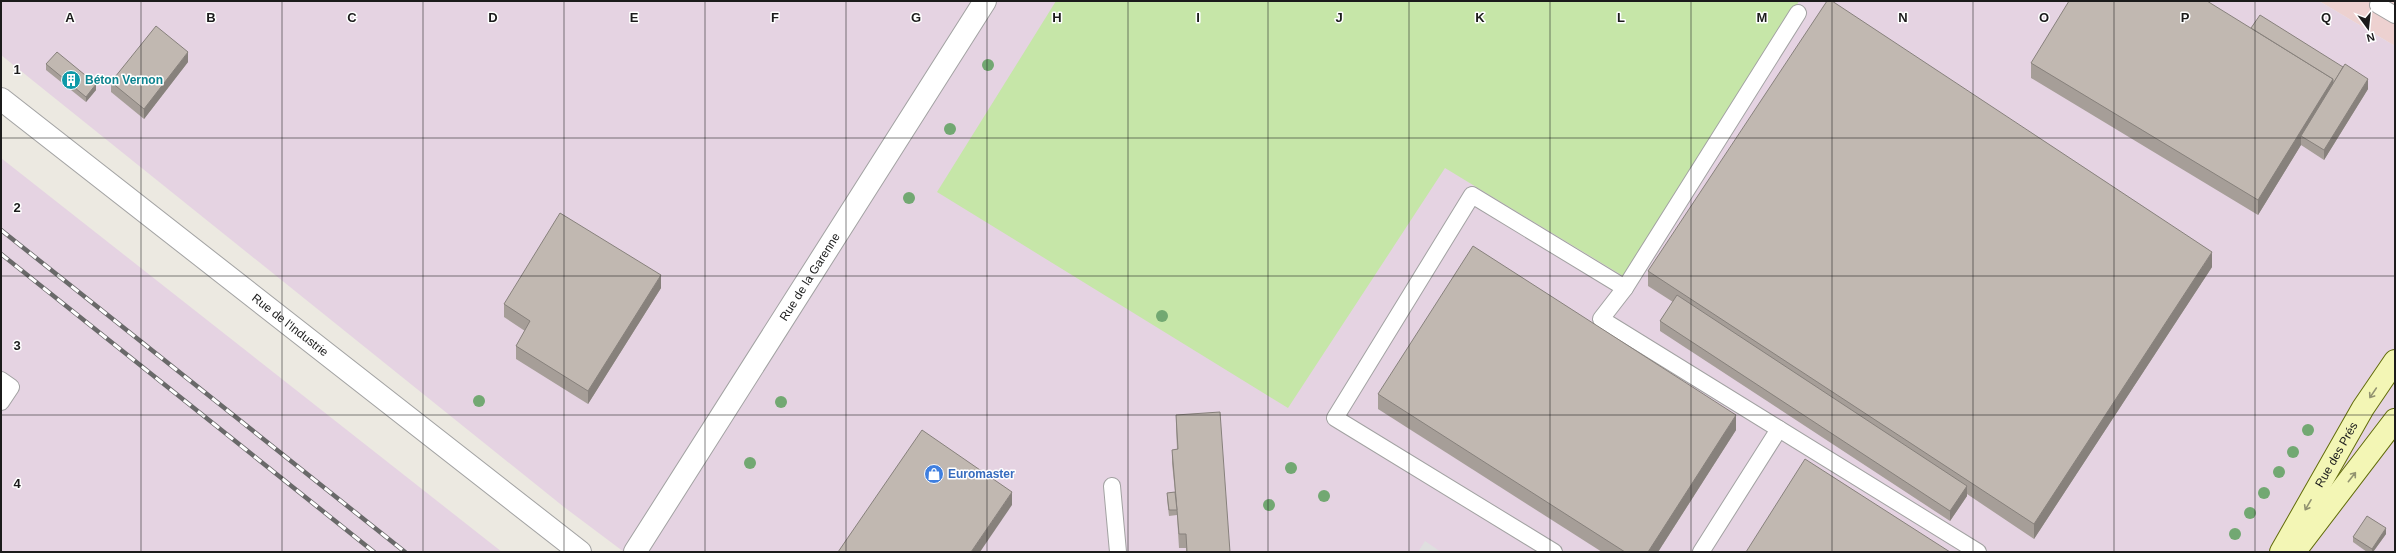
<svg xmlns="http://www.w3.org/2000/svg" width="2396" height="553" font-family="Helvetica,sans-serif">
<rect width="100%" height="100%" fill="#ece9e1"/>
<polygon fill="#edd1d0" points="2319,1 2395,1 2395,46"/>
<g fill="#e5d3e2">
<polygon points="1,1 2319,1 2395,46 2395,552 624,552 564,507 1,55"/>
<polygon points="1,158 502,552 1,552"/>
</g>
<polygon fill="#c6e6a8" points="1056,1 1799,1 1787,23 1623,276 1445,168 1288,408 937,192"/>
<polygon fill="#dfdfdf" points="1425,541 1441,552 1418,552"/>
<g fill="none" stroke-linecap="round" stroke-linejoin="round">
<g stroke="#a2a2a2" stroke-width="18">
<g id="lane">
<polyline points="2380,1 2378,5 2395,15"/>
<polyline points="1798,13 1625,288 1601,319 1978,552"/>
<polyline points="1,380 11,387 1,402"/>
<polyline points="1112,486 1118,552"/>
<polyline points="1554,552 1335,418 1472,195 1625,288"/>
<polyline points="1701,552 1779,429"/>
</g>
</g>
<g stroke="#a2a2a2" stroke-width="24">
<g id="street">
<path id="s1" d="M 1,99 L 580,552"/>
<path id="s2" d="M 635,552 L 985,1"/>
</g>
</g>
<g stroke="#616c09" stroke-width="24">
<g id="secondary">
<polyline points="2295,551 2395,420"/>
<path id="s3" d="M 2281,552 L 2363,408 L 2395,361"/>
</g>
</g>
<use href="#lane" stroke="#fff" stroke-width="16"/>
<use href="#street" stroke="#fff" stroke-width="22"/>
<use href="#secondary" stroke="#f3f6b5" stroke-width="22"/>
<g stroke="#696969" stroke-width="4.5">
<g id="rail">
<polyline points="1,230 405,552"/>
<polyline points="1,254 374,552"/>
</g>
</g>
<use href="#rail" stroke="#fff" stroke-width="3" stroke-dasharray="9" stroke-linecap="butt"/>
</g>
<g fill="#72a872">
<circle cx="988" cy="65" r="6"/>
<circle cx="950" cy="129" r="6"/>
<circle cx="909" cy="198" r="6"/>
<circle cx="1162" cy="316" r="6"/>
<circle cx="479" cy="401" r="6"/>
<circle cx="781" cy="402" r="6"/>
<circle cx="2308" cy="430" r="6"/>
<circle cx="2293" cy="452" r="6"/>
<circle cx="750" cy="463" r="6"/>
<circle cx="1291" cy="468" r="6"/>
<circle cx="2279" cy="472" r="6"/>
<circle cx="2264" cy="493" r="6"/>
<circle cx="1324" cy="496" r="6"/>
<circle cx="1269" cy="505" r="6"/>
<circle cx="2250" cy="513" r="6"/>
<circle cx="2235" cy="534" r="6"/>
</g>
<g fill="#a69e98">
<polygon points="2251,28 2368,89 2324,160 2301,145 2258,215 2031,78 2031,63"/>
<polygon points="188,62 144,119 111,92 111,82"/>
<polygon points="46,64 96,90 86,102 46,70"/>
<polygon points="2212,267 2034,539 1967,494 1967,496 1950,521 1660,331 1660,321 1673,302 1648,286 1648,271"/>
<polygon points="661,288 588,404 516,359 516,346 525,331 504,317 504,304"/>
<polygon points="1378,394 1736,430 1658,552 1602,552 1378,409"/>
<polygon points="1176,415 1230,552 1186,552 1186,548 1179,548 1177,515 1169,516 1167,499 1167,493 1175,492 1172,463 1172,450 1177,449 1176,428"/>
<polygon points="2386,534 2373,552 2367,552 2353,542 2353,537"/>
</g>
<g fill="#87817c">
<polygon points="188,52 188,62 144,119 144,109"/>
<polygon points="2333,79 2333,88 2301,136 2301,145 2258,215 2258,200"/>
<polygon points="2368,79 2368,89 2324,160 2324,150"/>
<polygon points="96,84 96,90 86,102 86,97"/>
<polygon points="2212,252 2212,267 2034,539 2034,524"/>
<polygon points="661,275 661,288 588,404 588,391"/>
<polygon points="1736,415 1736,430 1658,552 1648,552"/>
<polygon points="1967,486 1967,496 1950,521 1950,511"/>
<polygon points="1012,492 1012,505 980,552 971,552"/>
<polygon points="2386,528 2386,534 2373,552 2372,552 2372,549"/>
</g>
<g fill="#c1b8b1" stroke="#87817c">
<polygon points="1827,1 1832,1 2212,252 2034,524 1648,271"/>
<polygon points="2069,1 2207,1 2333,79 2258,200 2031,63"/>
<polygon points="2260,15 2343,67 2333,84 2333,79 2251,28"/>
<polygon points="156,26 188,52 144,109 111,82"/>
<polygon points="57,52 96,84 86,97 46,64"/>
<polygon points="2345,64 2368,79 2324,150 2301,136"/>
<polygon points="560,213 661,275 588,391 516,346 530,321 504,304"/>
<polygon points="1473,246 1736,415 1648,552 1625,552 1378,394"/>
<polygon points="1677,295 1967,486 1950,511 1660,321"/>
<polygon points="1220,412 1230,552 1187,552 1186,534 1179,534 1172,450 1178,449 1176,415"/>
<polygon points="922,430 1012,492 971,552 838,552"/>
<polygon points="1805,459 1950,552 1746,552"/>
<polygon points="1175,492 1177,510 1169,510 1167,493"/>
<polygon points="2367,516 2386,528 2372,549 2353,537"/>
</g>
<defs><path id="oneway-shaft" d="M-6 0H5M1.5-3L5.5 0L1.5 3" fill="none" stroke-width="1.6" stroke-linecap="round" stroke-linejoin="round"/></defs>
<g stroke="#929370">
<use href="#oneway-shaft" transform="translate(2373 393) rotate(124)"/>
<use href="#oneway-shaft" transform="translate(2352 477) rotate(-52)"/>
<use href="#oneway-shaft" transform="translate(2308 505) rotate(120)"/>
</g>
<path fill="none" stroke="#1b1b1b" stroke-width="1" stroke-opacity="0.55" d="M 141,1 L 141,552M 282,1 L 282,552M 423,1 L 423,552M 564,1 L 564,552M 705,1 L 705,552M 846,1 L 846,552M 987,1 L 987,552M 1128,1 L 1128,552M 1268,1 L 1268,552M 1409,1 L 1409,552M 1550,1 L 1550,552M 1691,1 L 1691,552M 1832,1 L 1832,552M 1973,1 L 1973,552M 2114,1 L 2114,552M 2255,1 L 2255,552M 1,138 L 2395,138M 1,276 L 2395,276M 1,415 L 2395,415"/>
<defs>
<g id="building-disc" transform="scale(1)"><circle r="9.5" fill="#0f9aa8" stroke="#fff"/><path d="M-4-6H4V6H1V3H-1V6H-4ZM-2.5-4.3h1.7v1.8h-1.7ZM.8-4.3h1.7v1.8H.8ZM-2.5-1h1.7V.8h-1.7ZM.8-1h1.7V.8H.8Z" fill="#fff"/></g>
<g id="shop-disc" transform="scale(1)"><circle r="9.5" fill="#3f7fe0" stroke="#fff"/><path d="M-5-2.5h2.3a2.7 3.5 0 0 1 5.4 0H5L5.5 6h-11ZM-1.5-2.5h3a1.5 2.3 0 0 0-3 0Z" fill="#fff"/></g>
</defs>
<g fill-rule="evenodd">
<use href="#building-disc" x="71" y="80"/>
<use href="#shop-disc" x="934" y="474"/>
</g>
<g text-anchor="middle" stroke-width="3" stroke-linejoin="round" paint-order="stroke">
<g font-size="12" font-weight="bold" fill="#0d838f" stroke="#fff" text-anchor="start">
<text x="85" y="84">Béton Vernon</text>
</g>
<g font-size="12" fill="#1b1b1b" stroke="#fff">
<text dy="4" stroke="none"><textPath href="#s2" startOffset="326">Rue de la Garenne</textPath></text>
<text dy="4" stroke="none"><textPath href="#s1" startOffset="367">Rue de l'Industrie</textPath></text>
<text dy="4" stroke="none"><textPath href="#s3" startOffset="112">Rue des Prés</textPath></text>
</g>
<g font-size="12" font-weight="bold" fill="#366cbe" stroke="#fff" text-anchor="start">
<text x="948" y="478">Euromaster</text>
</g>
</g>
<g font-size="13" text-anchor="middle" font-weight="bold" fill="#1b1b1b" stroke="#fff" stroke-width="3" stroke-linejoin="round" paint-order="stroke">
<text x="70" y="22">A</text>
<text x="211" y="22">B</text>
<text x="352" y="22">C</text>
<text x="493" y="22">D</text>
<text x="634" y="22">E</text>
<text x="775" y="22">F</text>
<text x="916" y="22">G</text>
<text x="1057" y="22">H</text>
<text x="1198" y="22">I</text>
<text x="1339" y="22">J</text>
<text x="1480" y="22">K</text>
<text x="1621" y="22">L</text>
<text x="1762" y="22">M</text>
<text x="1903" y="22">N</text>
<text x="2044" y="22">O</text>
<text x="2185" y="22">P</text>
<text x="2326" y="22">Q</text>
<text x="17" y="74">1</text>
<text x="17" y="212">2</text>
<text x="17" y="350">3</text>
<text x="17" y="488">4</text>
</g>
<rect width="2396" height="553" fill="none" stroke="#1b1b1b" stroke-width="4"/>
<g transform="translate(2368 28) rotate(165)" stroke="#ffffff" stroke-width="3" paint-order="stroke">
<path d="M0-3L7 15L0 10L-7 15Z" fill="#1b1b1b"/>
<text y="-6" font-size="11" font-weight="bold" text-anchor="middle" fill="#1b1b1b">N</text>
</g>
</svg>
